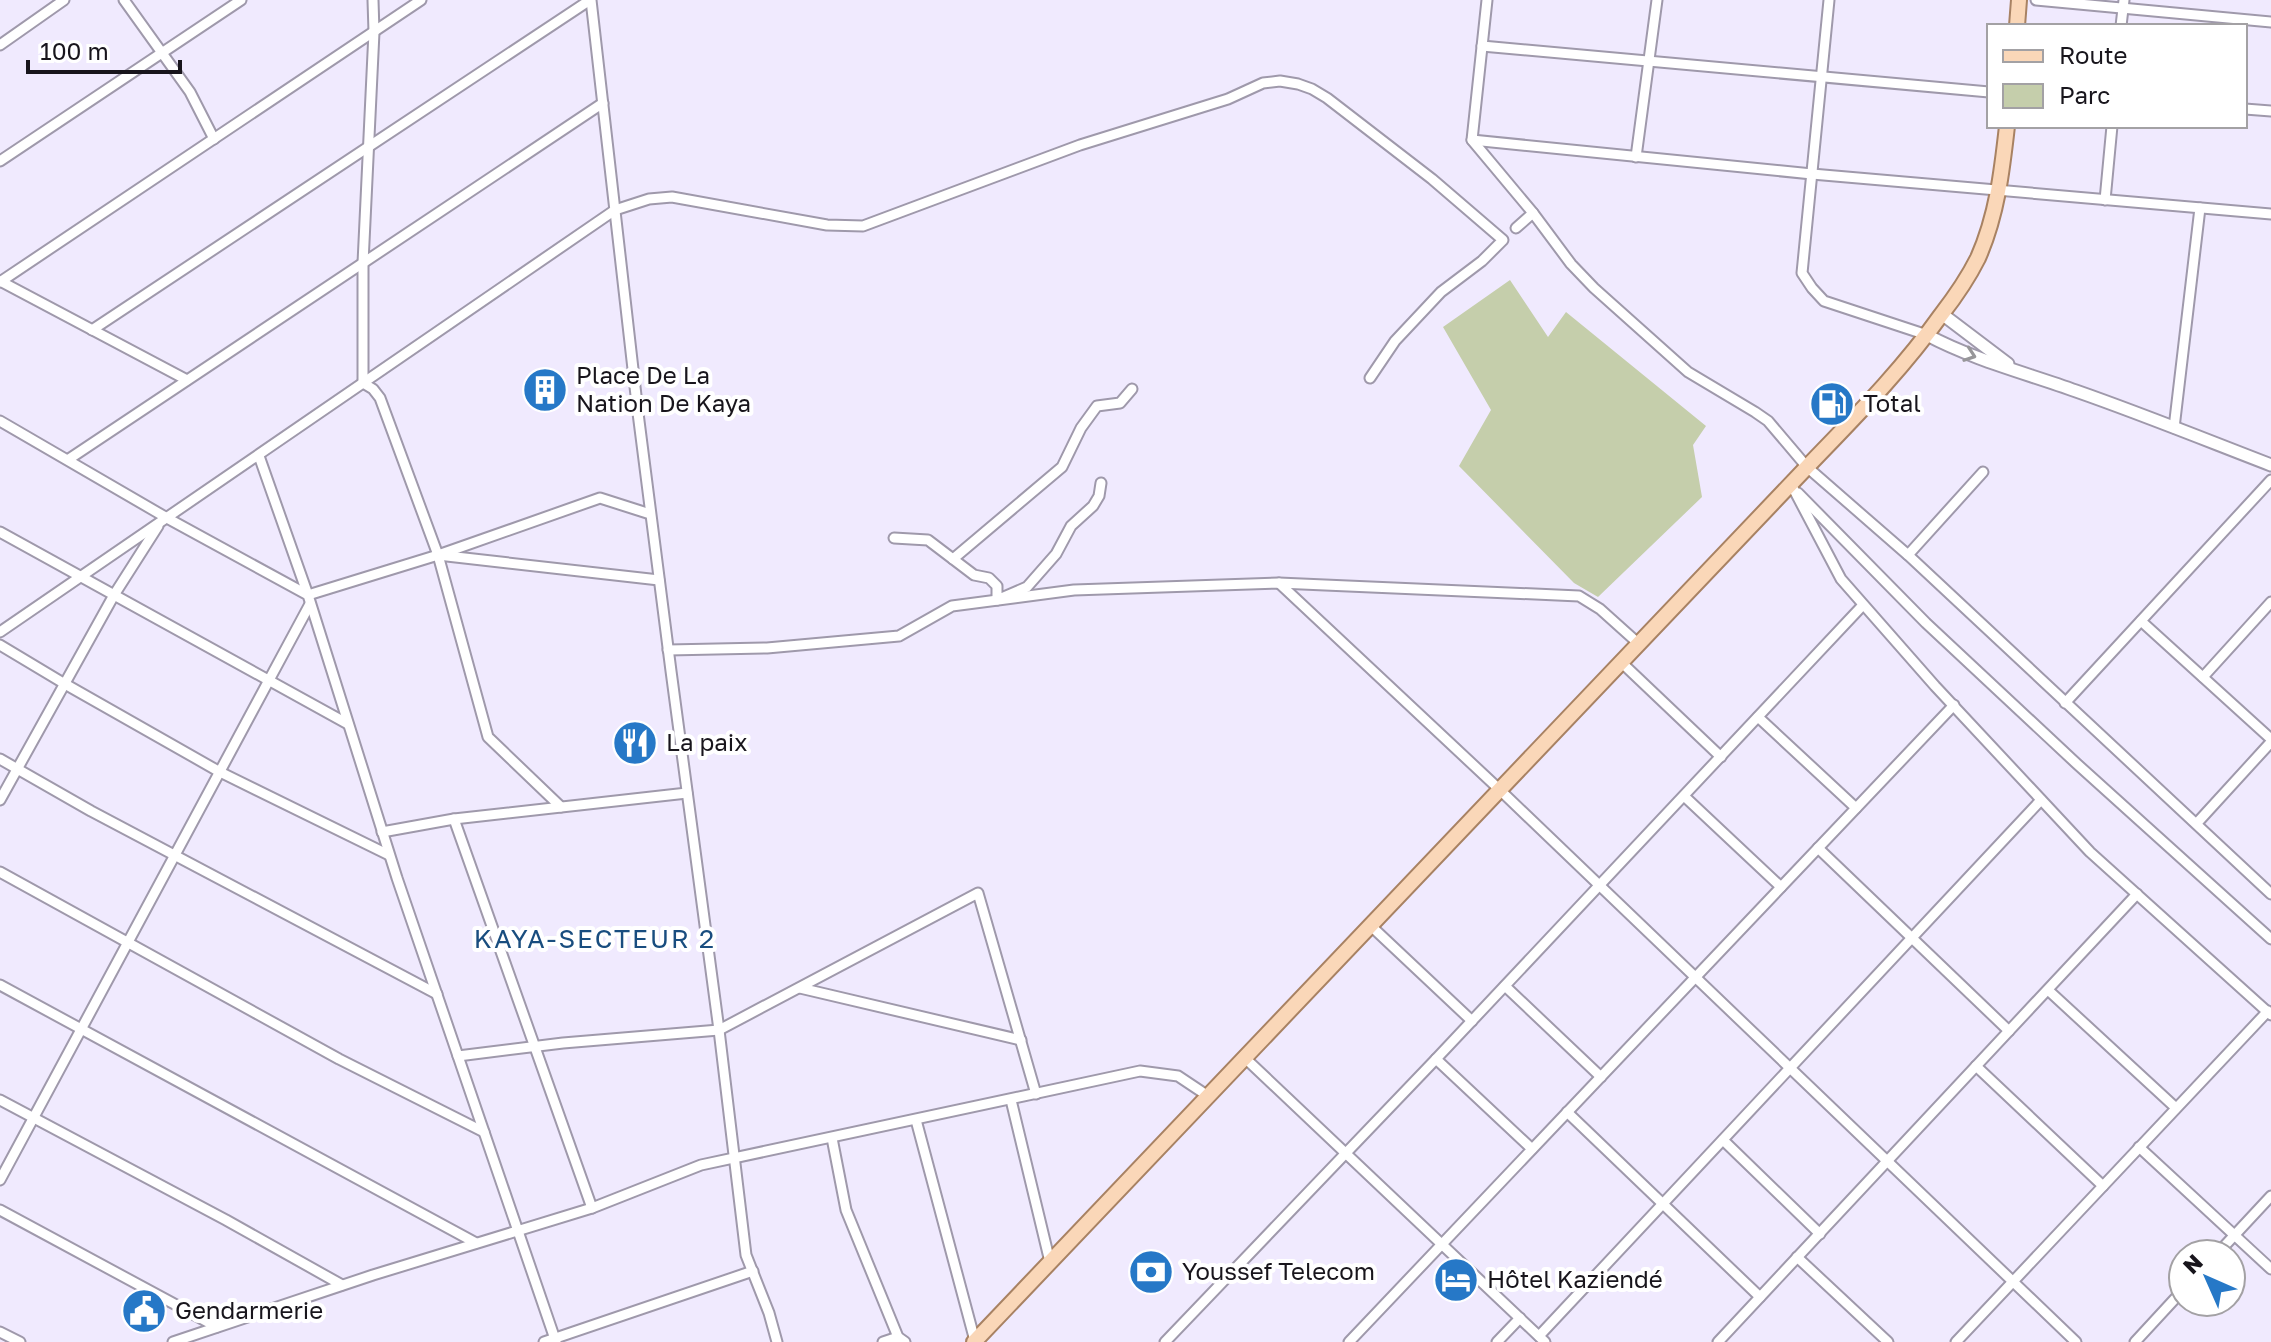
<svg xmlns="http://www.w3.org/2000/svg" width="2271" height="1342" font-family="'Golos Text',sans-serif">
<rect width="100%" height="100%" fill="#f0eafe"/>
<polygon fill="#c5ceab" points="1510,280 1548,337 1566,312 1706,426 1693,445 1702,497 1598,597 1574,583 1459,466 1491,410 1443,327"/>
<g fill="none" stroke-linecap="round" stroke-linejoin="round">
<g stroke="#9f99ab" stroke-width="13">
<g id="minor">
<polyline points="124,0 190,92 214,139"/>
<polyline points="373,0 374,32 363,263 363,383 373,389 380,398 438,555"/>
<polyline points="591,0 638,413 671,671 719,1030 746,1255 769,1313 777,1342"/>
<polyline points="1487,0 1472,140 1533,213 1571,264 1594,288 1688,372 1755,412 1768,421 1807,467 1908,555 2271,894"/>
<polyline points="1829,0 1802,273 1812,288 1824,301 1927,335"/>
<polyline points="2036,0 2271,22"/>
<polyline points="2121,26 2124,0"/>
<polyline points="0,45 64,0"/>
<polyline points="1482,46 1989,92"/>
<polyline points="2245,109 2271,111"/>
<polyline points="1472,140 1812,174 2271,214"/>
<polyline points="1636,157 1657,0"/>
<polyline points="0,161 241,0"/>
<polyline points="2105,200 2112,126"/>
<polyline points="1516,228 1533,213"/>
<polyline points="0,281 187,380"/>
<polyline points="0,282 421,0"/>
<polyline points="92,330 590,0"/>
<polyline points="0,421 167,518 308,595 397,878 556,1342"/>
<polyline points="2174,428 2200,208"/>
<polyline points="259,456 308,595 438,555 488,737 561,807"/>
<polyline points="69,459 603,103"/>
<polyline points="1793,488 1841,579 1935,686 2090,852 2271,1015"/>
<polyline points="1798,493 1926,623 2077,764 2271,939"/>
<polyline points="0,532 348,724"/>
<polyline points="894,538 928,540 974,575 989,578 997,586 997,600 1027,587 1056,554 1071,526 1093,506 1099,496 1101,483"/>
<polyline points="441,554 600,498 647,513"/>
<polyline points="438,555 659,580"/>
<polyline points="1908,555 1983,472"/>
<polyline points="953,559 1062,467 1081,428 1097,406 1120,403 1132,389"/>
<polyline points="1279,583 1500,790 2076,1342"/>
<polyline points="2141,621 2271,739"/>
<polyline points="0,632 615,210 649,199 672,197 827,225 863,226 1080,145 1228,99 1263,83 1280,81 1298,84 1312,89 1327,98 1432,179 1503,240 1482,261 1441,292 1395,341 1370,378"/>
<polyline points="0,645 65,684 220,772 389,855"/>
<polyline points="668,650 767,648 899,636 952,606 1074,590 1279,583 1579,596 1600,609 1639,644"/>
<polyline points="1621,662 1721,757"/>
<polyline points="2203,677 2271,602"/>
<polyline points="2065,703 2271,480"/>
<polyline points="1758,717 1856,808"/>
<polyline points="0,759 91,811 437,994"/>
<polyline points="1684,796 1781,887"/>
<polyline points="0,800 114,595 158,526"/>
<polyline points="454,819 592,1208"/>
<polyline points="2197,823 2271,742"/>
<polyline points="382,832 454,819 687,793"/>
<polyline points="1818,848 2009,1031"/>
<polyline points="0,872 339,1059 484,1132"/>
<polyline points="1371,926 1472,1021"/>
<polyline points="0,985 476,1243"/>
<polyline points="1505,986 1601,1077"/>
<polyline points="800,988 1021,1040"/>
<polyline points="2048,990 2176,1108"/>
<polyline points="458,1056 563,1043 719,1030 978,893 1036,1094"/>
<polyline points="1245,1058 1545,1342"/>
<polyline points="1436,1059 1532,1149"/>
<polyline points="1976,1066 2103,1186"/>
<polyline points="0,1100 226,1220 342,1285"/>
<polyline points="1011,1100 1050,1262"/>
<polyline points="1567,1112 1760,1297"/>
<polyline points="916,1120 975,1341"/>
<polyline points="832,1138 846,1210 898,1337 905,1342"/>
<polyline points="1723,1140 1820,1234"/>
<polyline points="2139,1147 2271,1269"/>
<polyline points="0,1180 310,604"/>
<polyline points="0,1210 217,1327"/>
<polyline points="2217,1254 2271,1196"/>
<polyline points="1797,1257 1888,1342"/>
<polyline points="0,1332 20,1342"/>
<polyline points="1539,1336 2041,800"/>
<polyline points="173,1342 373,1275 592,1208 701,1165 1140,1071 1178,1076 1208,1096"/>
<polyline points="544,1342 753,1271"/>
<polyline points="883,1342 898,1337"/>
<polyline points="1165,1342 1436,1059 1863,605"/>
<polyline points="1349,1342 1954,705"/>
<polyline points="1497,1342 1520,1318"/>
<polyline points="1718,1342 2137,894"/>
<polyline points="1956,1342 2268,1011"/>
<polyline points="2135,1342 2183,1290"/>
</g>
</g>
<g stroke="#9f99ab" stroke-width="15">
<g id="tertiary">
<polyline points="1942,314 2008,364"/>
<path d="M 1927,335 C 1974,360 2026,373 2076,391 C 2142,414 2206,440 2271,465"/>
</g>
</g>
<g stroke="#a88263" stroke-width="18">
<g id="primary">
<polyline points="2017,26 2019,0"/>
<path d="M 974,1342 L 1807,467 C 1854,418 1902,370 1941,315 C 1955,297 1968,278 1978,258 C 1997,215 2002,171 2007,126"/>
</g>
</g>
<use href="#minor" stroke="#fff" stroke-width="9"/>
<use href="#tertiary" stroke="#fff" stroke-width="11"/>
<use href="#primary" stroke="#fad7b8" stroke-width="14"/>
</g>
<defs><path id="oneway-chevron" d="M-2-3.5L2.5 0L-2 3.5" fill="none" stroke-width="1.6" stroke-linecap="round" stroke-linejoin="round" transform="scale(2)"/></defs>
<use stroke="#979699" href="#oneway-chevron" transform="translate(1970 355) rotate(19)"/>
<defs>
<g id="building-disc" transform="scale(2.3)"><circle r="9.5" fill="#2678c7" stroke="#fff"/><path d="M-4-6H4V6H1V3H-1V6H-4ZM-2.5-4.3h1.7v1.8h-1.7ZM.8-4.3h1.7v1.8H.8ZM-2.5-1h1.7V.8h-1.7ZM.8-1h1.7V.8H.8Z" fill="#fff"/></g>
<g id="fuel-disc" transform="scale(2.3)"><circle r="9.5" fill="#2678c7" stroke="#fff"/><path d="M-5.5-6h7V0h2V4h1.3V-2.5L3-4.5l.8-.8L6-3V5H2.5V1h-1V6h-7ZM-4.2-4.7v3.2H.2V-4.7Z" fill="#fff"/></g>
<g id="restaurant-disc" transform="scale(2.3)"><circle r="9.5" fill="#2678c7" stroke="#fff"/><path d="M-5-6h1v4h1v-4h1v4h1v-4h1v5L-1.5 .5V6h-2V.5L-5-1ZM5-6V6H3V1.5H1.5Q1.5-4 5-6Z" fill="#fff"/></g>
<g id="bank-disc" transform="scale(2.3)"><circle r="9.5" fill="#2678c7" stroke="#fff"/><path d="M-6-4H6V4H-6ZM0-2.3a2.3 2.3 0 1 0 0 4.6a2.3 2.3 0 1 0 0-4.6Z" fill="#fff"/></g>
<g id="hotel-disc" transform="scale(2.3)"><circle r="9.5" fill="#2678c7" stroke="#fff"/><path d="M-6-4.5h1.5V1H6V5H4.5V3h-9V5H-6ZM-4 0a1.8 1.8 0 1 1 3.6 0ZM.5 0V-2.5h3Q6-2.5 6 0Z" fill="#fff"/></g>
<g id="civic-disc" transform="scale(2.3)"><circle r="9.5" fill="#2678c7" stroke="#fff"/><path d="M-.6-6.5H3V-4.5H.6V-3L4-1V1h2V6H-6V1h2V-1L-.6-3ZM-1.2 2.5V6h2.4V2.5Z" fill="#fff"/></g>
</defs>
<g fill-rule="evenodd">
<use href="#building-disc" x="545" y="390"/>
<use href="#fuel-disc" x="1832" y="404"/>
<use href="#restaurant-disc" x="635" y="743"/>
<use href="#bank-disc" x="1151" y="1272"/>
<use href="#hotel-disc" x="1456" y="1280"/>
<use href="#civic-disc" x="144" y="1311"/>
</g>
<g text-anchor="middle" stroke-width="8" stroke-linejoin="round" paint-order="stroke">
<g font-size="24" fill="#18151c" stroke="#fff" text-anchor="start">
<text x="576" y="384">Place De La<tspan x="576" dy="28">Nation De Kaya</tspan></text>
<text x="1863" y="412">Total</text>
<text x="666" y="751">La paix</text>
<text x="1182" y="1280">Youssef Telecom</text>
<text x="1487" y="1288">Hôtel Kaziendé</text>
<text x="175" y="1319">Gendarmerie</text>
</g>
<g font-size="26" letter-spacing="2" fill="#194d7f" stroke="#fff">
<text x="595" y="948">KAYA-SECTEUR 2</text>
</g>
</g>
<rect x="1987" y="24" width="260" height="104" fill="#ffffff" stroke="#a3a1a4" stroke-width="2"/>
<rect x="2003" y="50" width="40" height="12" fill="#fad7b8" stroke="#a3a1a4" stroke-width="2"/>
<text x="2059" y="64" font-size="24" fill="#18151c">Route</text>
<rect x="2003" y="84" width="40" height="24" fill="#c5ceab" stroke="#a3a1a4" stroke-width="2"/>
<text x="2059" y="104" font-size="24" fill="#18151c">Parc</text>
<g transform="translate(2207 1278) rotate(315)"><circle r="38" fill="#ffffff" stroke="#a3a1a4" stroke-width="2"/>
<path d="M0-6L14 30L0 20L-14 30Z" fill="#2678c7"/>
<text y="-12" font-size="22" font-weight="bold" text-anchor="middle" fill="#18151c">N</text>
</g>
<path d="M28 60v12h152v-12" fill="none" stroke="#18151c" stroke-width="4"/>
<text x="40" y="60" font-size="24" fill="#18151c" stroke="#ffffff" stroke-width="6" paint-order="stroke">100 m</text>
</svg>
